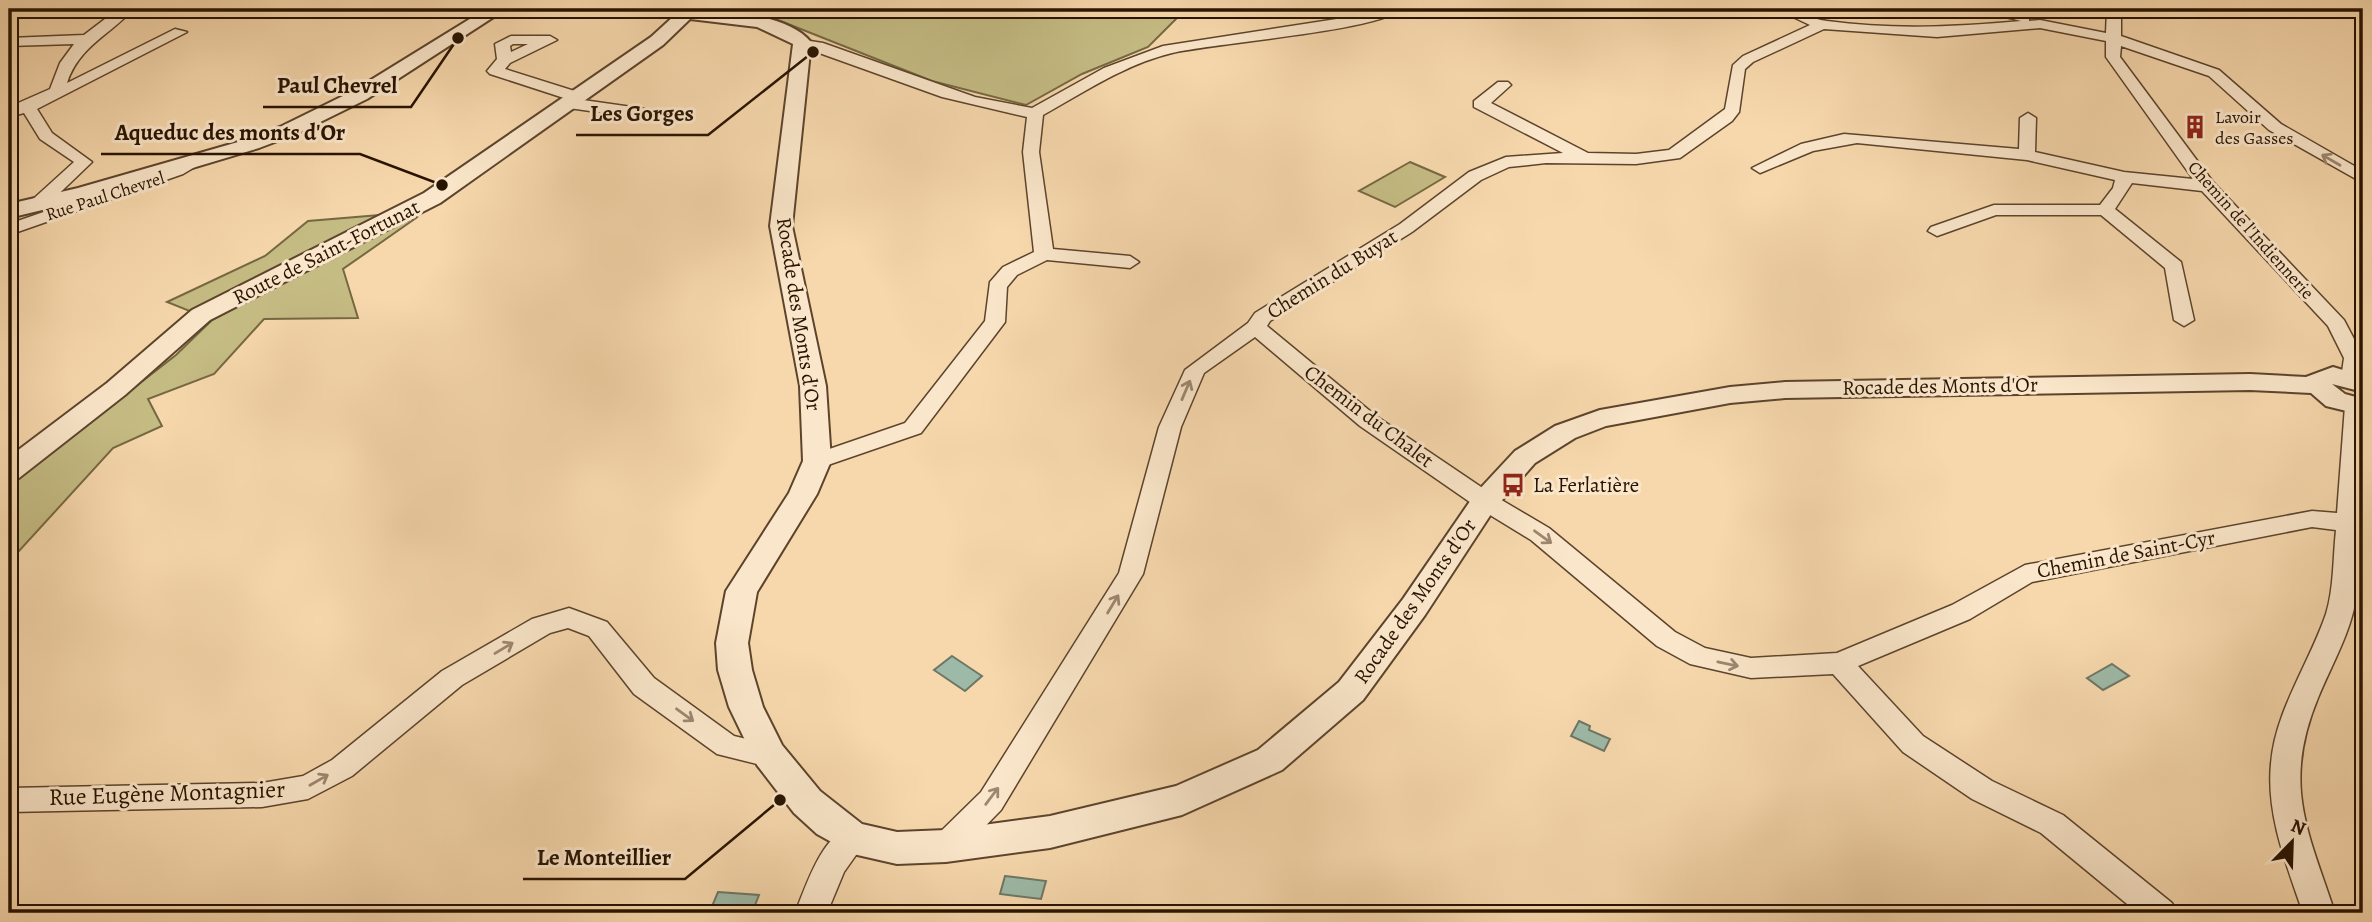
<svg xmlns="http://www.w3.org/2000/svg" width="2372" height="922" font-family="Alegreya,serif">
<rect width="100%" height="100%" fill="#f7d8ad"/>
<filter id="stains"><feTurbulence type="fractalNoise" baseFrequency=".00286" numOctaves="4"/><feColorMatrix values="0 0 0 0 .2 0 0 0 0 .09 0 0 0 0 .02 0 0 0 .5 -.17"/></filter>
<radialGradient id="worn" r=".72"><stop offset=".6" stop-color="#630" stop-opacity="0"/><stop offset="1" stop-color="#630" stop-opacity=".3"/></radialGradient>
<g fill="#c5bc84" stroke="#766842" stroke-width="2">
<polygon points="711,9 1186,9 1148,47 1082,74 1026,105 932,81 778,20"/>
<polygon points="1410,162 1445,177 1395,207 1359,191"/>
<polygon points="392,214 192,312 167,302 265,256 308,221"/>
<polygon points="407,217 416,218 343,269 358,318 264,319 214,374 148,399 162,426 113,448 9,562 9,485 176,355 212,320"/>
</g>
<g fill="#9dbaa8" stroke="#6e7765" stroke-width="2">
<polygon points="952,656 982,676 965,691 934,670"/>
<polygon points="2112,664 2129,676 2103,690 2087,678"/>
<polygon points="1579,721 1590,726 1589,730 1610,739 1604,751 1571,736"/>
<polygon points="1005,876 1046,881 1041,899 1000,894"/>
<polygon points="718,892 759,895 752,913 710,911"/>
</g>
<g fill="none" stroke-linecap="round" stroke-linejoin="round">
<g stroke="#5c442c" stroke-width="3">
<g id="minor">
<path d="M 118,9 L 133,9 C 109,36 79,46 67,83 L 175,29 L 187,32 L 37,109 L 52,133 L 92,162 L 43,209 L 31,209 L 28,205 L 31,201 L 74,162 L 40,139 L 24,113 L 9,117 L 9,107 L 50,89 L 60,63 L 74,44 L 9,46 L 9,38 L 84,35 Z"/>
<path d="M 1381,9 L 1402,9 C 1378,31 1215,43 1172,53 C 1126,64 1084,92 1043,115 L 1039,152 L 1053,249 L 1130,256 L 1139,262 L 1130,268 L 1047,260 L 1017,275 L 1007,287 L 1005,322 L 921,433 L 825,466 L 809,466 L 806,461 L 809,456 L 905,423 L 985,321 L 990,282 L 1003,267 L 1034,252 L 1023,152 L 1027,117 L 942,97 L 797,45 L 797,39 L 823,43 L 975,97 L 1032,108 L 1104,68 L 1163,46 L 1356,16 Z"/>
<path d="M 1776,9 C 1796,8 1809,19 1827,21 C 1892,30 1956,27 2021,21 L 1976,9 L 2001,9 L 2029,15 L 2029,21 L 2040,20 L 2106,33 L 2107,9 L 2121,9 L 2121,36 L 2219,70 L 2281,124 L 2363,171 L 2363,183 L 2269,130 L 2209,76 L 2121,46 L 2120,57 L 2213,182 L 2344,320 L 2363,356 L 2363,379 L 2352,385 L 2345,384 L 2341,379 L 2344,358 L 2328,326 L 2202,191 L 2132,183 L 2115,209 L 2181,262 L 2194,320 L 2184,326 L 2174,320 L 2165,268 L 2101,215 L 1996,215 L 1937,236 L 1928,231 L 1931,227 L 1994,205 L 2100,205 L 2113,188 L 2115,180 L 2027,160 L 1857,143 L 1813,151 L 1760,173 L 1752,168 L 1801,144 L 1844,134 L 2019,149 L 2020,118 L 2028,113 L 2036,118 L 2035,152 L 2124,172 L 2193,179 L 2106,57 L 2106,41 L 2040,28 L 1937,37 L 1824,29 L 1753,62 L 1745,69 L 1739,112 L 1732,121 L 1680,158 L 1636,164 L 1546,163 L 1509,167 L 1481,180 L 1412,232 L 1270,321 L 1267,326 L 1376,416 L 1493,495 L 1549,528 L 1675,632 L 1705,648 L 1751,658 L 1837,653 L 1952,605 L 2025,565 L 2312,511 L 2337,513 L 2345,406 L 2348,401 L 2363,401 C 2363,462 2365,538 2356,598 C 2351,632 2331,666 2318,698 C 2282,785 2308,831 2335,913 L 2303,913 C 2287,866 2266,815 2271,764 C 2275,711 2309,664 2326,614 C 2334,588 2333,558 2336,530 L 2312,527 L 2032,582 L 1970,619 L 1858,666 L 1923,736 L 1992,781 L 2063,815 L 2172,903 L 2177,913 L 2138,913 L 2041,833 L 1972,799 L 1903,752 L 1833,674 L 1751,678 L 1690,664 L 1657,646 L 1531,540 L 1477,507 L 1360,426 L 1255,337 L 1204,373 L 1181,427 L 1143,574 L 1001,810 L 957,855 L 946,859 L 935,855 L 931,846 L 935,837 L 981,792 L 1119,573 L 1159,427 L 1185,370 L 1248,323 L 1255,313 L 1400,224 L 1469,172 L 1506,157 L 1563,153 L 1474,107 L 1474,101 L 1498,82 L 1508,82 L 1511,85 L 1491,103 L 1588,153 L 1636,154 L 1669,150 L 1725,109 L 1733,65 L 1743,56 L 1810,25 Z"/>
<path d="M 511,36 L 550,36 L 557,40 L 510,63 L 505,69 L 584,94 L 583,100 L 660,111 L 668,116 L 660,121 L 569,108 L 561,103 L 567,99 L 490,74 L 487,71 L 497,59 L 495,44 ZM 513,44 L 528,44 L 511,52 L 510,46 Z"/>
<polygon points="200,154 206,155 208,159 183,174 9,235 9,224 147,176"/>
<polygon points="569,608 607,622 654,678 734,736 779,747 783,755 779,763 769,767 717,754 634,694 589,636 568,628 550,633 462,685 352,776 308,799 262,807 9,812 9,788 262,783 303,776 332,760 442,671 532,619"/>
<path d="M 853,825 L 864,829 L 868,838 L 844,872 L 827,913 L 795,913 C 807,884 821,836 853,825 Z"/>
</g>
</g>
<g stroke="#5c442c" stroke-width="4">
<g id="tertiary">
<polygon points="486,9 506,9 367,99 296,134 259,148 92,198 9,218 9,204 78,188 245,140 282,126 353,91"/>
<path d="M 657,9 C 698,9 783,8 811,42 L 792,226 L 826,386 L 831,461 L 817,494 L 757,592 L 748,643 L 752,670 L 763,707 L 782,745 L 820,791 L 862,824 L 897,832 L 946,830 L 1050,816 L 1176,786 L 1258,750 L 1339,682 L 1403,599 L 1475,494 L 1515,451 L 1555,426 L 1600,410 L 1730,387 L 1785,382 L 2250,374 L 2306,377 L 2333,367 L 2363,376 L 2363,392 L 2332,384 L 2345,394 L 2363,399 L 2363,415 L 2326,406 L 2311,393 L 2250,390 L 1785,398 L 1730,403 L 1606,426 L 1575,438 L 1535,463 L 1495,508 L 1425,615 L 1363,700 L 1282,770 L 1182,815 L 1050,848 L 946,862 L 897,864 L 853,854 L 817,834 L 794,813 L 757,765 L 729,707 L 718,670 L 716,643 L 726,591 L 789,493 L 803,461 L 800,386 L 770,226 L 793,44 L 757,27 L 690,19 L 663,45 L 440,203 L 210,320 L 125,395 L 19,478 L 9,480 L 9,457 L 107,383 L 192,310 L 424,193 L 651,37 L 674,16 L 659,13 Z"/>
</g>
</g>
<use href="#minor" fill="#fae6ca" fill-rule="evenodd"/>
<use href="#tertiary" fill="#fae6ca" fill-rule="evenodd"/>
</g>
<defs><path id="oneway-shaft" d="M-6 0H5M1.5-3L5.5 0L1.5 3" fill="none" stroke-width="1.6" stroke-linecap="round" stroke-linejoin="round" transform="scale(1.75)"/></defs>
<g stroke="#9c8770">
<use href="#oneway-shaft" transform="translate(2331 160) rotate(-150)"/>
<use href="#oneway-shaft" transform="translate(1186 390) rotate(-67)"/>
<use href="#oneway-shaft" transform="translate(1543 537) rotate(36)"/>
<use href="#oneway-shaft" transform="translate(1113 604) rotate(-59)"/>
<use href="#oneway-shaft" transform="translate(504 648) rotate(-31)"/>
<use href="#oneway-shaft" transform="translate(1728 664) rotate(12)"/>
<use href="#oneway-shaft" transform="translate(685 715) rotate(36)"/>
<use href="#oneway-shaft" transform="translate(319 780) rotate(-30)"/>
<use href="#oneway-shaft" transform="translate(992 796) rotate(-53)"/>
</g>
<defs>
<g id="building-bare" transform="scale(1.89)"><path d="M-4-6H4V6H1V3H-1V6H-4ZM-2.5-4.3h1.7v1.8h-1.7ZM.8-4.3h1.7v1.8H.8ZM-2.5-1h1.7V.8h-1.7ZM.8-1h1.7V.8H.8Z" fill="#8f2418" stroke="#fae6ca" stroke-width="2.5" paint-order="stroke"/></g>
<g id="bus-bare" transform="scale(1.89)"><path d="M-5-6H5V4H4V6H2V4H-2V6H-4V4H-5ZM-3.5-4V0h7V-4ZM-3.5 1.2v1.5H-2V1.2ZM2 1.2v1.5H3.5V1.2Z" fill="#8f2418" stroke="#fae6ca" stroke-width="2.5" paint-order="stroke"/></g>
</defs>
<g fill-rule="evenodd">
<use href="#building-bare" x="2195" y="127"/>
<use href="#bus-bare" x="1513" y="485"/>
</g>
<g text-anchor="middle" stroke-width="6" stroke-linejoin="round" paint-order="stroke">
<g font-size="18" fill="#281301" stroke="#fae6ca" text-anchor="start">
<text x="2215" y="123">Lavoir<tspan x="2215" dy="21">des Gasses</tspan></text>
</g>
<g font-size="18" fill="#281301" stroke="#fae6ca">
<text transform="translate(105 196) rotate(-18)" y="6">Rue Paul Chevrel</text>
<text transform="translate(2251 230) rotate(48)" y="6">Chemin de l'Indiennerie</text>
</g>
<g font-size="21" fill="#281301" stroke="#fae6ca">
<text transform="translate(326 252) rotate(-27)" y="7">Route de Saint-Fortunat</text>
<text transform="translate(1332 274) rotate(-32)" y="7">Chemin du Buyat</text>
<text transform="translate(799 314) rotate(81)" y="7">Rocade des Monts d'Or</text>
<text transform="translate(1940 386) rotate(-1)" y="7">Rocade des Monts d'Or</text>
<text transform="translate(1369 416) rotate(37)" y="7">Chemin du Chalet</text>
<text transform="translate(2126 554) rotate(-11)" y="7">Chemin de Saint-Cyr</text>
<text transform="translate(1415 601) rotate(-55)" y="7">Rocade des Monts d'Or</text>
</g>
<g font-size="21" fill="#281301" stroke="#fae6ca" text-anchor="start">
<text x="1533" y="492">La Ferlatière</text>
</g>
<g font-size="24" fill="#281301" stroke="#fae6ca">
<text transform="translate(167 793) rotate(-2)" y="8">Rue Eugène Montagnier</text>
</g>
</g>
<path fill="none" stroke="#281301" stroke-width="2.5" d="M458 38L411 107H263M813 52L708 135H576M442 185L360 154H101M780 800L685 879H523"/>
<g fill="#281301" stroke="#fae6ca" stroke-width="2.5">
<circle cx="458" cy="38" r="7"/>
<circle cx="813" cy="52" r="7"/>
<circle cx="442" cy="185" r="7"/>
<circle cx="780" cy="800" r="7"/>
</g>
<g font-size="23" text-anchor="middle" font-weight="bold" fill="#281301" stroke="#fae6ca" stroke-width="6" stroke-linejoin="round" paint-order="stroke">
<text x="337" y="93">Paul Chevrel</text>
<text x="642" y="121">Les Gorges</text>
<text x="230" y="140">Aqueduc des monts d'Or</text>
<text x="604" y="865">Le Monteillier</text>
</g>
<rect width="2372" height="922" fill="none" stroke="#f7d8ad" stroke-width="35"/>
<rect x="10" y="10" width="2351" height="901" fill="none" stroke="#281301" stroke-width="3.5"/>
<rect x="18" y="18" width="2337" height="887" fill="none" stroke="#281301" stroke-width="2"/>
<g transform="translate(2292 842) rotate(23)" stroke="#fae6ca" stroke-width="5" paint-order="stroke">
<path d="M0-5L12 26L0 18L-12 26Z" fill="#281301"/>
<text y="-10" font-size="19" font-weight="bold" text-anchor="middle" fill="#281301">N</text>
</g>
<rect width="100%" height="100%" filter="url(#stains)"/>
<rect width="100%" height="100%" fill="url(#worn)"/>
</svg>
